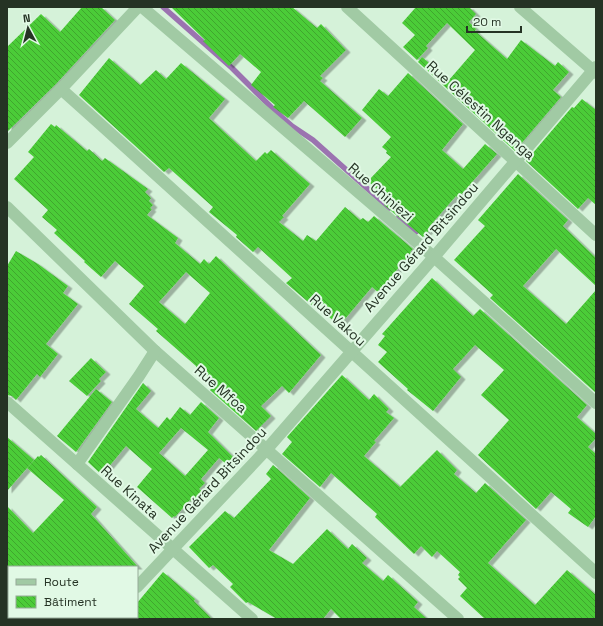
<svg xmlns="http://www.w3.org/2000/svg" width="603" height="626" font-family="'Space Grotesk',sans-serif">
<defs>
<pattern id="building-back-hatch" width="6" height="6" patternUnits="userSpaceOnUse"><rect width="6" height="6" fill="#4ccc38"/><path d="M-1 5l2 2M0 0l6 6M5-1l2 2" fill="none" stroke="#3fa62f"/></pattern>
<filter id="shadow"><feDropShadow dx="4.5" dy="2.5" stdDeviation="0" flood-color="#0004"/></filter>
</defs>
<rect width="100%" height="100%" fill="#d5f2d9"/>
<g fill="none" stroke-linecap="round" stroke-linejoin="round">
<g stroke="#9b73b0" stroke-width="5.5">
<polyline points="163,7 232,68 275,111 292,126 313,140 389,208"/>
<polyline points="399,217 416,232"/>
</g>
</g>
<g fill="url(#building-back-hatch)" fill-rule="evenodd" filter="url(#shadow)">
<polygon points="82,7 101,7 115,20 56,84 7,132 7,47 41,14 60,32"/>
<polygon points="171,7 292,7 317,28 321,24 346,50 320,76 323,78 320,81 362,118 345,137 304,101 288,118 273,107 275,105 251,85 261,72 240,54 229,66 203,41 205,40"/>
<polygon points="416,7 469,7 476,14 469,22 476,29 475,31 507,59 521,40 555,66 558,62 569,72 553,90 561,97 515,151 418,62 422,57 449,80 475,50 447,23 426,46 428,48 417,60 403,47 415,35 402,23"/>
<polygon points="109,58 140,85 156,70 166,79 181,63 225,99 209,118 256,161 265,152 267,154 271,150 310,184 282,216 284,217 279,222 303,241 307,235 316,241 345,207 360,220 363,218 368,222 374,216 413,249 410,252 411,253 395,272 397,274 380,294 372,287 339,326 316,305 314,307 286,283 292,278 258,247 253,252 236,237 237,235 209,212 213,207 169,168 164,172 79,95"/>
<polygon points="408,73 463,124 442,150 463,169 485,144 497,154 458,198 456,196 429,227 431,228 423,237 384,205 388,200 368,181 391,157 386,153 387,151 382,147 391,137 362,110 379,89 388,96"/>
<polygon points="582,99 596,110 596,205 588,198 578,209 526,161 572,107 574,108"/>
<path d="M 51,124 L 55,127 L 56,125 L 87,151 L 89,149 L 102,161 L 105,158 L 148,189 L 145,192 L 151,198 L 149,201 L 153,205 L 150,208 L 152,209 L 147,215 L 178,238 L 175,243 L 200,264 L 204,259 L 209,264 L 216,256 L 321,355 L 289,393 L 282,386 L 261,406 L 271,416 L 256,431 L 210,390 L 214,386 L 212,384 L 214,382 L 196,367 L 196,366 L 156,331 L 158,329 L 129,304 L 144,286 L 115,261 L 101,277 L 84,262 L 85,261 L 54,233 L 57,230 L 42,217 L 48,210 L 14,179 L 34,157 L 28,152 ZM 186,272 L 210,293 L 185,324 L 159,302 Z"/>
<polygon points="518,174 568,220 563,226 596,258 596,286 556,249 523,286 566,324 596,290 596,393 490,298 493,295 454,260 485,226 478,220"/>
<polygon points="16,251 38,264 68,286 63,293 78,304 46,344 58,354 40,377 37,374 16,400 12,396 7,395 7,266"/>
<polygon points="432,278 473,316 480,309 587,405 577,417 596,434 596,438 588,447 596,454 596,516 588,527 568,513 571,509 551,492 536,509 478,455 509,420 481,395 504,370 475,345 453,369 461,377 433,411 407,390 408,389 378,362 387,352 378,345 385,336 382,334"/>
<polygon points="91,358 106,372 99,379 101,381 87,396 69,381"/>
<polygon points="342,375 369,400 374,394 389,409 386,412 394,418 374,441 376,442 364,456 400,487 437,450 457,470 454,474 476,493 485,483 526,520 488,563 535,605 567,570 596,595 596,619 485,619 460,596 467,588 458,579 460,577 458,575 460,572 437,551 432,557 421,546 414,554 375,517 377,514 331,473 320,487 282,454 292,442 287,437"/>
<path d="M 143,383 L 151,391 L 136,409 L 158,428 L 167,417 L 170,420 L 180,407 L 190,415 L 201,402 L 219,418 L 208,432 L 236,460 L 230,467 L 219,458 L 201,479 L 205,483 L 199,489 L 202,491 L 192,502 L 190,500 L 175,517 L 174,516 L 172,518 L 137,487 L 152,469 L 126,446 L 102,475 L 88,462 ZM 181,428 L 208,450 L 185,476 L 159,453 Z"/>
<polygon points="96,389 112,402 76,452 57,436"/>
<polygon points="7,437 34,460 7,491"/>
<polygon points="41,455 97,507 91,514 138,567 7,567 7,506 33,533 64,500 27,468 38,456 39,457"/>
<polygon points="273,465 310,498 269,550 293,564 327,529 348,549 352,544 367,558 362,563 383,581 388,575 418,602 414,607 427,619 341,619 331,609 323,619 277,619 248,602 246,603 230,587 233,584 213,565 209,568 189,547 225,511 234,518 271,479 266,474"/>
<polygon points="163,572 195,599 194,601 212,619 137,619 137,603"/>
</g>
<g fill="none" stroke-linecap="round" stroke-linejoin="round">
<g stroke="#a1caa4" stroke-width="12">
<polyline points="142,7 434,257 596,403"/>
<polyline points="347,7 596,235"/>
<polyline points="520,7 596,73"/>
<polyline points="61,89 99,123 596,573"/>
<polyline points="7,143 61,89 138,7"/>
<polyline points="7,207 155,351 458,619"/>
<polyline points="7,402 252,619"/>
<polyline points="77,464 139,376 155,351"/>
<polyline points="137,587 267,449 434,257 596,67"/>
<polyline points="7,592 9,593"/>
<polyline points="37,617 40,619"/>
<polyline points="107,619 109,617"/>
</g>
</g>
<g text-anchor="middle" stroke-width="4" stroke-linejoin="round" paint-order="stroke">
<g font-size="14" fill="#253324" stroke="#e1f9e5">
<text transform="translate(481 110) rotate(42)" y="5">Rue Célestin Nganga</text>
<text transform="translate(381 192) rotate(41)" y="5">Rue Chiniezi</text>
<text transform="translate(421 247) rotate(-49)" y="5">Avenue Gérard Bitsindou</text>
<text transform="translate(338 320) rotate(42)" y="5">Rue Vakou</text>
<text transform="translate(221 389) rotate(41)" y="5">Rue Mfoa</text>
<text transform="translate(207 490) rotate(-47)" y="5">Avenue Gérard Bitsindou</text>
<text transform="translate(130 492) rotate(42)" y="5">Rue Kinata</text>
</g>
</g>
<rect width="603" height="626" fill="none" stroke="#253324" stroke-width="16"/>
<rect x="8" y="566" width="130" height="52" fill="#e1f9e5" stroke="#96aa98"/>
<rect x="16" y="579" width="20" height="6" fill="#a1caa4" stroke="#96aa98"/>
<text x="44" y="586" font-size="12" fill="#253324">Route</text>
<rect x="16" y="596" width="20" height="12" fill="url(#building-back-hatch)" stroke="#96aa98"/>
<text x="44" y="606" font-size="12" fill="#253324">Bâtiment</text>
<g transform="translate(28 28) rotate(353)" stroke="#e1f9e5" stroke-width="3" paint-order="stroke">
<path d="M0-3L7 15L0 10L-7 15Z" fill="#253324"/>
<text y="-6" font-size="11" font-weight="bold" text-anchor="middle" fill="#253324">N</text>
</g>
<path d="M467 26v6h54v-6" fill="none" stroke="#253324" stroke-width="2"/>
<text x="473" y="26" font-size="12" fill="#253324" stroke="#e1f9e5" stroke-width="3" paint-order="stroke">20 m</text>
</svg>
